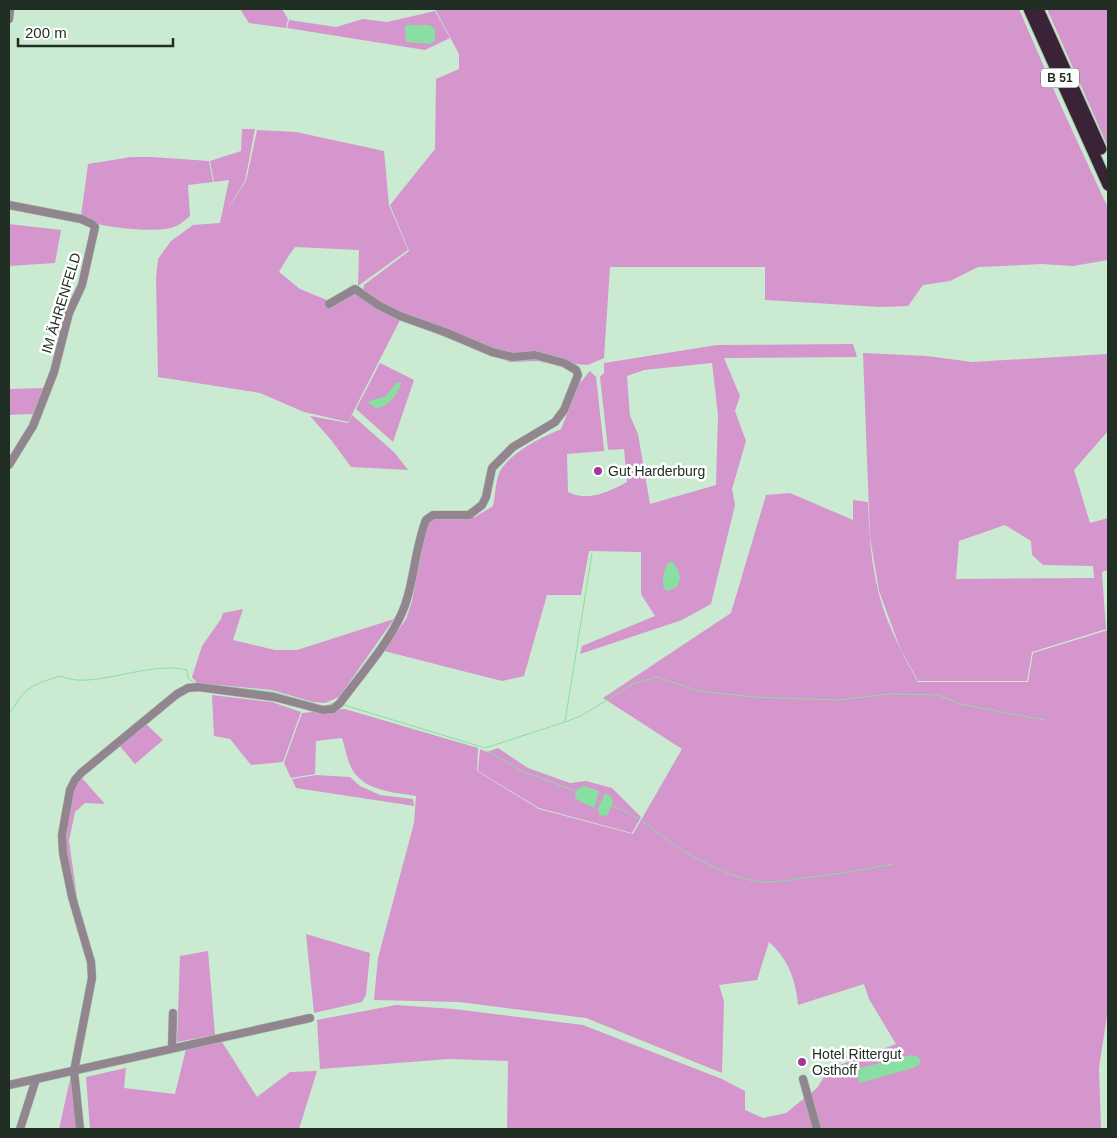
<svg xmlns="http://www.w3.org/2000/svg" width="1117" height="1138" font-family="Helvetica,sans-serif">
<rect width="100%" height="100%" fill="#caebd1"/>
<g fill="#d496cc" fill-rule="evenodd">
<polygon points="240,9 282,9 288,19 286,28 249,23"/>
<polygon points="435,9 1019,9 1061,106 1108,208 1108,260 1073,266 1042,264 978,267 950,281 923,285 908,306 880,307 765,300 765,267 610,267 604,358 588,365 572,364 570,369 538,361 510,362 400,320 348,422 304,412 260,393 158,377 156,279 158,259 171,241 193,225 220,223 229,180 214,182 210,161 241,151 242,129 255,129 245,181 223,216 246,181 257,130 296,132 384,151 389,205 408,250 358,286 359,250 295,247 289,255 252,242 229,228 252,242 289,255 279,272 300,289 334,303 353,292 365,294 363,290 364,285 409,251 390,205 435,149 436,79 459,69 459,54"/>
<polygon points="1047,9 1108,9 1108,147"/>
<polygon points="435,11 450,38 425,50 287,28 289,20 336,27 363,19 387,22"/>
<path d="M 131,157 L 152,157 L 209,161 L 213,182 L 188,185 L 190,216 C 185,220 180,225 174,227 C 157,233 115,228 97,224 L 94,220 L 81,216 L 88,164 Z"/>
<polygon points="9,224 61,230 55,263 9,266"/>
<path d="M 853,344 L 857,357 L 724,358 L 740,396 L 735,411 L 746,441 L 732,489 L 735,505 L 711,604 L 682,620 L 580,654 L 582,646 L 655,616 L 641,594 L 641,552 L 589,551 L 581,595 L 547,595 L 524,676 L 502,681 L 384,651 L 406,619 L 412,601 L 428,519 L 475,517 L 493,506 C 495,497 496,478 500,471 C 511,452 542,437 561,429 L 579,384 L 590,371 L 596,377 L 604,449 L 604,451 L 567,454 L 568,492 C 589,502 608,492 627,482 L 624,449 L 609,450 L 608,449 L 600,377 L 604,373 L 604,363 L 717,345 ZM 712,363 L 718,415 L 716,485 L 650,504 L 638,434 L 630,416 L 627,376 L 644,370 Z"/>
<path d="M 863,353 L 927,356 L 972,362 L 1108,354 L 1108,431 L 1074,470 L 1090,523 L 1108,518 L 1108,570 L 1102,572 L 1106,629 L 1032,652 L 1027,681 L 918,681 L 900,648 L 879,591 L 870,537 ZM 1005,525 L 1031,541 L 1032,555 L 1043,565 L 1093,566 L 1094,578 L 956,579 L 959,541 Z"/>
<polygon points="380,363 414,380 393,442 356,409"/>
<polygon points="44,388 33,414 9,415 9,389"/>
<polygon points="352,415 394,452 408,470 351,467 332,441 310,416 348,423"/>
<path d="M 790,493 L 853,520 L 853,500 L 868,502 C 869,532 871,561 878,590 C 885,621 903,655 918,682 L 1028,682 L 1033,653 L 1108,630 L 1108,1009 L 1099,1068 L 1101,1129 L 507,1129 L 508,1061 L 449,1059 L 320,1069 L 317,1020 L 396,1005 L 454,1009 L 583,1025 L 722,1079 L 745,1091 L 745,1110 L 763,1118 L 786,1113 L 817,1088 L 829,1069 L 896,1044 L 869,999 L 864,984 L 798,1005 C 796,980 788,959 769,942 L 757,980 L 719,985 L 724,1001 L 722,1073 L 586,1018 L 459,1002 L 374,1000 L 378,958 L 414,823 L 416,796 C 393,792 364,791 352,769 C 347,760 345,747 342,738 L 316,741 L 315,774 L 291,778 L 284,763 L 302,713 L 345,709 L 478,748 L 477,771 L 539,809 L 633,834 L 682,749 L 603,698 L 731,613 L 766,495 Z"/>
<polygon points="243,609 233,640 275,650 297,650 394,619 339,697 325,703 313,702 272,690 197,683 192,677 202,646 221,619 223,613"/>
<polygon points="212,695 272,702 301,712 283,762 251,765 230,739 214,736"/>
<polygon points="146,724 163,740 135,764 119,745"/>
<polygon points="498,748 528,768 570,783 586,781 612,788 641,817 632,833 539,808 478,771 480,749 487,752"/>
<polygon points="316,775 350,777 360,786 380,795 413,799 414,806 296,788 292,779"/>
<polygon points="81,777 105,804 85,803 75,812 69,841 79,911 66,853 66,836 73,791"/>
<polygon points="306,934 370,953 366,995 362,1002 314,1013"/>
<polygon points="208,951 215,1035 177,1042 180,956"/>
<polygon points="222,1042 257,1097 290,1072 317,1071 299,1129 90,1129 86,1077 126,1068 124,1088 175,1094 186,1049"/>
<polygon points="71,1075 77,1129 59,1129"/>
</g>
<g fill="#89dfa2">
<polygon points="405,25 429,25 435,29 435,40 430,44 406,42"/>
<path d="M 400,382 L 401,384 C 398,394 387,408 376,408 L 367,402 L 386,396 L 396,383 Z"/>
<path d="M 669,562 L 673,562 C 679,572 683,576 677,587 L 668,591 L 664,589 C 662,579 663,570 669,562 Z"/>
<path d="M 584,786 L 599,791 L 594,808 L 579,801 L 575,797 C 575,790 578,788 584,786 Z"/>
<polygon points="605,793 611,796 613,802 607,816 599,815 598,809"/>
<polygon points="911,1055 916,1056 920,1059 920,1064 913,1068 860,1083 857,1076 857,1069"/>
</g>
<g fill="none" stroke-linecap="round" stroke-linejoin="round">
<g stroke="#89dfa2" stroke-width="1">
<polyline points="230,687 273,692 316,704"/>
<polyline points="344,705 485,748 565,722 592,553"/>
<polyline points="325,706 335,703"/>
<path d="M 9,713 C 15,707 18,699 24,693 C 34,683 48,680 61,676 C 90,691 149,660 187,670 L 188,678 L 196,684"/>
<polyline points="565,722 581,716 633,684 657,677 699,691 755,697 839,700 888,694 939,695 960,704 1044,720"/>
<polyline points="487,751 522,771 575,791"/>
<polyline points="596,799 601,802"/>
<path d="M 611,806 C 638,813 659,836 682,850 C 704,863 742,883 767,882 C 779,882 790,880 802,878 C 832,875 862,870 892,864"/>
</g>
<g stroke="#a8c5ae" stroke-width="9">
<g id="minor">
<polyline points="9,19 10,9"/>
<polyline points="9,205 81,219 92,224 95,227 82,285 69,313 54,372 33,426 9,465"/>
<polyline points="172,1048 173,1013"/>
<polyline points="803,1079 817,1129"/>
<polyline points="9,1085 310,1018"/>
<polyline points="20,1129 36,1079"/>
<path d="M 80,1129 L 74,1071 L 92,978 L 91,962 L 72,897 L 63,853 L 62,835 L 70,790 L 75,780 L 81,773 L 177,694 L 188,688 L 198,687 L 274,697 L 323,710 L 333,709 L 340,703 C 359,677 387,645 400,617 C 414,589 414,550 426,520 L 433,515 L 469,515 L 482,505 L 486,497 L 492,468 L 513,447 L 555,422 L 564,410 L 578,375 L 576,370 L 564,363 L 535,355 L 513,357 L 492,352 L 445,332 L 400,316 L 378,305 L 355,289 L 329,304"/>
</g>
</g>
<g stroke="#a8c5ae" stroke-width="13">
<g id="highway">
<polyline points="1029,9 1108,185"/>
<polyline points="1038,9 1101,149"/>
</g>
</g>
<use href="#minor" stroke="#928590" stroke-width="8"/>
<use href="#highway" stroke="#3a2237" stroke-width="11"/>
</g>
<g fill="#a13799" stroke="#fff" stroke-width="2">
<circle cx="598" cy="471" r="5"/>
<circle cx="802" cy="1062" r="5"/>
</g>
<g text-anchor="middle" stroke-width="5" stroke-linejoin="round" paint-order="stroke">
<rect fill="#fff" stroke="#646d66" stroke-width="1" x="1041" y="68.5" width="38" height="19" rx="4"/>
<g font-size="12" font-weight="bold" fill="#212e24">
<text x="1060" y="82">B 51</text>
</g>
<g font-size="14" fill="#212e24" stroke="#fff">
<text transform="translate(61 303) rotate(-73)" y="5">IM ÄHRENFELD</text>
</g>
<g font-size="14" fill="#212e24" stroke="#fff" text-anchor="start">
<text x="608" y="476">Gut Harderburg</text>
<text x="812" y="1059">Hotel Rittergut<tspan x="812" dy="16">Osthoff</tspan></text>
</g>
</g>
<rect width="1117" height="1138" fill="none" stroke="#212e24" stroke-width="20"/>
<path d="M18 38v8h155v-8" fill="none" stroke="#212e24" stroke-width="2.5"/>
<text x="25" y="38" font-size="15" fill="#212e24" stroke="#ffffff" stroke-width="4" paint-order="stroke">200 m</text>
</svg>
